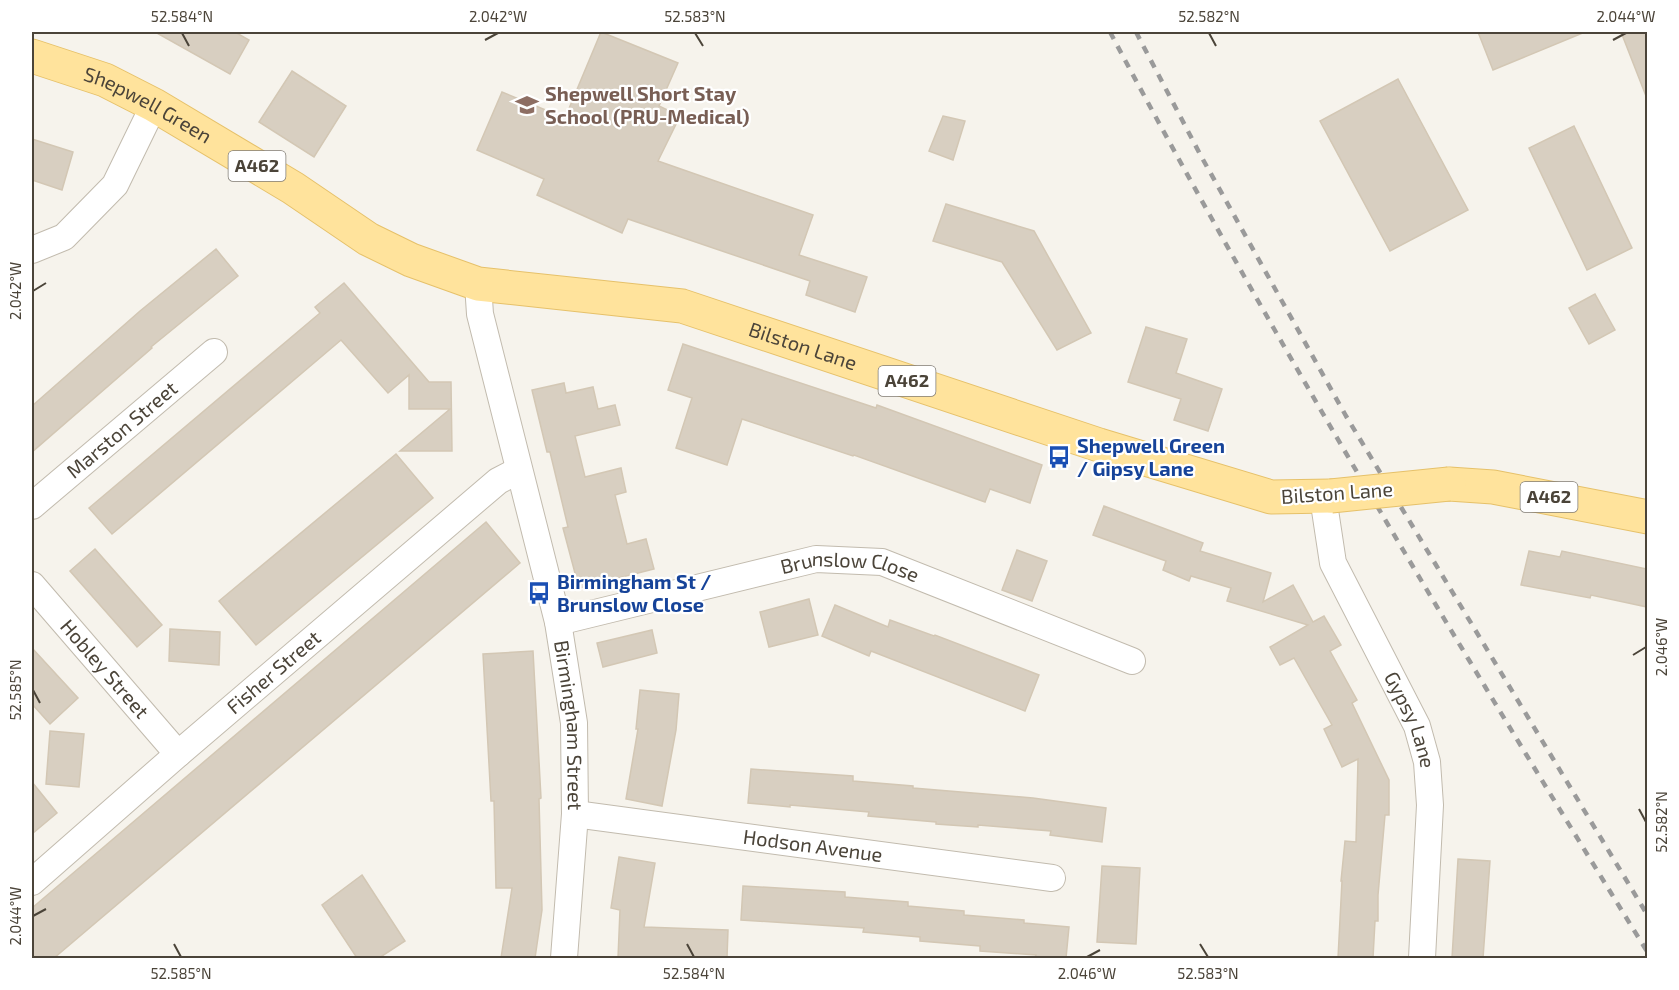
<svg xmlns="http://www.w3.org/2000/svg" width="1679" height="990" font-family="'Exo 2',sans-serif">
<rect width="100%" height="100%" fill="#f6f3ec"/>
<g fill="#d8cfc1" stroke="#d3c7b4" stroke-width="1.5">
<polygon points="155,32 235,32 249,40 230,74"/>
<polygon points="601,32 678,63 659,106 680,116 658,161 813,215 799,255 867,277 855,312 806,295 810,281 628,219 622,233 537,195 544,179 477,150 502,92 565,118"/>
<polygon points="1478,32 1585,32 1493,70"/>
<polygon points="1621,32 1647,32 1647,96 1646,96"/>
<polygon points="292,71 346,106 314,157 259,122"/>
<polygon points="1398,79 1468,210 1390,251 1320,121"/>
<polygon points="943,116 965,121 953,160 929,151"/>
<polygon points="1574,126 1632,248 1587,270 1529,148"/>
<polygon points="32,139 73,152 62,190 32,180"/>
<polygon points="946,204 1034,231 1091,333 1057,350 1002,262 933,241"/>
<polygon points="216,249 238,276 151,347 152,348 32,452 32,406 140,311"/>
<polygon points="344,283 429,382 451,382 452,451 400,451 450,409 409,409 409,375 388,393 341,340 112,534 89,508 320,313 315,307"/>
<polygon points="1595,294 1615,330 1589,344 1569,308"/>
<polygon points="1146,327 1187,339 1176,373 1222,389 1208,431 1174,420 1181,399 1128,382"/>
<polygon points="683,344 876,408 877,405 1042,465 1030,503 990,489 985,502 854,455 853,456 742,419 727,465 676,448 692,398 668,390"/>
<polygon points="564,383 566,393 593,387 598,409 615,405 620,425 575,436 585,477 621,468 626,492 615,495 627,544 646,539 654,569 579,588 563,528 568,527 550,452 547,452 532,390"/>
<polygon points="396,454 433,498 256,645 219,601"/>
<polygon points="1104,506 1203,543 1200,551 1271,573 1263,602 1293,585 1313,622 1324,616 1341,645 1330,651 1357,700 1352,703 1389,780 1389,815 1385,815 1378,895 1378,921 1375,921 1373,958 1338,958 1342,881 1341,881 1345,841 1356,842 1358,759 1342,767 1324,729 1332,725 1294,658 1280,665 1270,647 1308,625 1227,601 1231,588 1191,576 1189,581 1163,570 1166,561 1093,535"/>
<polygon points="486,522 520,563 54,958 32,958 32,908"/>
<polygon points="95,549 162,625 137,647 70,571"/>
<polygon points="1017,550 1047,561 1032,601 1002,590"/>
<polygon points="1529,551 1560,557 1562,551 1647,569 1647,607 1591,595 1590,598 1521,585"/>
<polygon points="809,599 818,635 769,647 760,612"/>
<polygon points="835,605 888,627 890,620 934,636 935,635 1039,675 1025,711 871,651 869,656 822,636"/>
<polygon points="170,629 220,632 219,665 169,661"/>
<polygon points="652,630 657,653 603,667 597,643"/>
<polygon points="32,648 78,698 50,724 32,704"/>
<polygon points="533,651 541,798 539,799 542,910 535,958 501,958 512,888 496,888 494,801 491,801 483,654"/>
<polygon points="640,690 679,694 676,730 662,806 626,799 638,729 636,729"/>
<polygon points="50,731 84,734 79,787 46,784"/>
<polygon points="751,769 853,776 853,781 913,786 913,788 1033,798 1106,808 1102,842 1050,835 1051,831 978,825 978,827 936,824 936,822 868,816 869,812 790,805 790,807 748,803"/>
<polygon points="32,782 57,813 32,834"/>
<polygon points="619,857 655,863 644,927 728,930 727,958 618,958 620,910 611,908"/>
<polygon points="1458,859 1490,861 1483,958 1452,958"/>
<polygon points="1102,866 1140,868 1136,944 1097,942"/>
<polygon points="362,875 405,941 379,958 357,958 322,905"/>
<polygon points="743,886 845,892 845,897 908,902 908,906 964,911 964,915 1024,920 1024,923 1069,927 1066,958 1035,958 1036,955 980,951 980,946 920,941 920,937 863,932 864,928 741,920"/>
</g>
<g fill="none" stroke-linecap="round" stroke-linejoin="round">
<g stroke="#c2bbae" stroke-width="28">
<g id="minor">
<polyline points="32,250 64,237 115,185 154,105"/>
<path id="s1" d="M 478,284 L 480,314 L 558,622 L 574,723 L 575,814 L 564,958"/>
<path id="s2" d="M 1323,497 L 1333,563 L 1417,726 L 1427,762 L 1430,805 L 1422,958"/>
<path id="s3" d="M 32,506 L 214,352"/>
<path id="s4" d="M 32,585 L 178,754"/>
<path id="s5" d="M 558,622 L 816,559 L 882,562 L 1132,661"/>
<path id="s6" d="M 575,814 L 1052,878"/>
<path id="s7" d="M 32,882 L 178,754 L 498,481 L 519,470"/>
</g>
</g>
<g stroke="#e6c16a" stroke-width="35">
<g id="major">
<path id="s8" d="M 32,56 L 105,80 L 154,105 L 293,188 L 368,239 L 411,260 L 478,284 L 682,306 L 1099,445 L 1271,497 L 1331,496"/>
<polyline points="1449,484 1493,487 1648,517"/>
</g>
</g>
<use href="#minor" stroke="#fff" stroke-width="26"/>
<use href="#major" stroke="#ffe39c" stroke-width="33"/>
<g stroke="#9a9a9a" stroke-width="4.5" stroke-dasharray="8 8" stroke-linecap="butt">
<path d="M 1110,32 C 1277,346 1461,650 1648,953"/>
<polyline points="1136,32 1201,156 1346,416 1648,916"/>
</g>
<g stroke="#e6c16a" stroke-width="35" stroke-linecap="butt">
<polyline id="major-bridge" points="1331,496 1449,484"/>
</g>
<use href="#major-bridge" stroke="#ffe39c" stroke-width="33"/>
</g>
<path fill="none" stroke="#4b4439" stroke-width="2" d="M 182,33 L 189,46M 695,33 L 703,46M 1209,33 L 1216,46M 485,40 L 498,33M 1613,40 L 1626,33M 33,291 L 46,283M 1633,655 L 1646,647M 33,690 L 40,703M 1639,809 L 1646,822M 33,916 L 46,909M 174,944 L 181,957M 687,944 L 694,957M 1200,944 L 1208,957M 1087,957 L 1100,950"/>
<defs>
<g id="school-bare" transform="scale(1.8)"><path d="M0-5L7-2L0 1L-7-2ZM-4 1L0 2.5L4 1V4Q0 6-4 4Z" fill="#8d6e63" stroke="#fff" stroke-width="2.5" paint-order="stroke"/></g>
<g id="bus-bare" transform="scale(1.8)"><path d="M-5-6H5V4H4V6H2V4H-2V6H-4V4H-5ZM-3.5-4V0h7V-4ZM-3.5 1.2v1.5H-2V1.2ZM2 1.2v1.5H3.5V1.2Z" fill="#1a4fb4" stroke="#fff" stroke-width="2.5" paint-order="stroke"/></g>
</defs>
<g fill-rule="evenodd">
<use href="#school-bare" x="527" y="105"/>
<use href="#bus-bare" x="1059" y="457"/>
<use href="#bus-bare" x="539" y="593"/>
</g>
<g text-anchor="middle" stroke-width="4.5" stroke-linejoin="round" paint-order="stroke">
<g fill="#fff" stroke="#817c74" stroke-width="1.5">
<rect x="228.5" y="151" width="57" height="30" rx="4.5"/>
<rect x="878.5" y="366" width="57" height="30" rx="4.5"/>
<rect x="1520.5" y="482" width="57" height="30" rx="4.5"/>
</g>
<g font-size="18" font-weight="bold" fill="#4b4439">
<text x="257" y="172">A462</text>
<text x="907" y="387">A462</text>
<text x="1549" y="503">A462</text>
</g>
<g font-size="20" font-weight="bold" fill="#785e54" stroke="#fff" text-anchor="start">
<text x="545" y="101">Shepwell Short Stay<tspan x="545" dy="23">School (PRU-Medical)</tspan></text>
</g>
<g font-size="20" fill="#4b4439" stroke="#fff">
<text dy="7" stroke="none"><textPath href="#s8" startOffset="126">Shepwell Green</textPath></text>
<text dy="7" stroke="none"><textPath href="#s8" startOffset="836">Bilston Lane</textPath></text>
<text dy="7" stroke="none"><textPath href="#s3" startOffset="118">Marston Street</textPath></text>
<text transform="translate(1337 493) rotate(-4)" y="7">Bilston Lane</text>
<text dy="7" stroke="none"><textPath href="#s5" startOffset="300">Brunslow Close</textPath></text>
<text dy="7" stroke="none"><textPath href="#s4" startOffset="111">Hobley Street</textPath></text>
<text dy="7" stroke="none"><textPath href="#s7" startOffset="320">Fisher Street</textPath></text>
<text dy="7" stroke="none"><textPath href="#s2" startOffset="242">Gypsy Lane</textPath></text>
<text dy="7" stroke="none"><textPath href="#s1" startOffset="452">Birmingham Street</textPath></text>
<text dy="7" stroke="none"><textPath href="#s6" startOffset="240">Hodson Avenue</textPath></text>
</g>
<g font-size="20" font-weight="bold" fill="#164399" stroke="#fff" text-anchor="start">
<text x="1077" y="453">Shepwell Green<tspan x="1077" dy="23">/ Gipsy Lane</tspan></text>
<text x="557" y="589">Birmingham St /<tspan x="557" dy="23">Brunslow Close</tspan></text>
</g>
</g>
<rect width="1679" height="990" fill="none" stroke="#ffffff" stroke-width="66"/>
<rect x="33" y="33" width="1613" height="924" fill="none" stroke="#4b4439" stroke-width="2"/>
<g font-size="15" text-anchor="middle" fill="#4b4439">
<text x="182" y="22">52.584°N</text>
<text x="498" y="22">2.042°W</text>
<text x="695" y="22">52.583°N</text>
<text x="1209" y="22">52.582°N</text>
<text x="1626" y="22">2.044°W</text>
<text transform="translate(16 291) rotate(-90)" y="5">2.042°W</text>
<text transform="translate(1662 647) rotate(-90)" y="5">2.046°W</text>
<text transform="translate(16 690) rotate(-90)" y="5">52.585°N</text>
<text transform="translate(1662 822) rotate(-90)" y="5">52.582°N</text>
<text transform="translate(16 916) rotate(-90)" y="5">2.044°W</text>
<text x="181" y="979">52.585°N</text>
<text x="694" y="979">52.584°N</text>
<text x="1087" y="979">2.046°W</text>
<text x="1208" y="979">52.583°N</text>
</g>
</svg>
